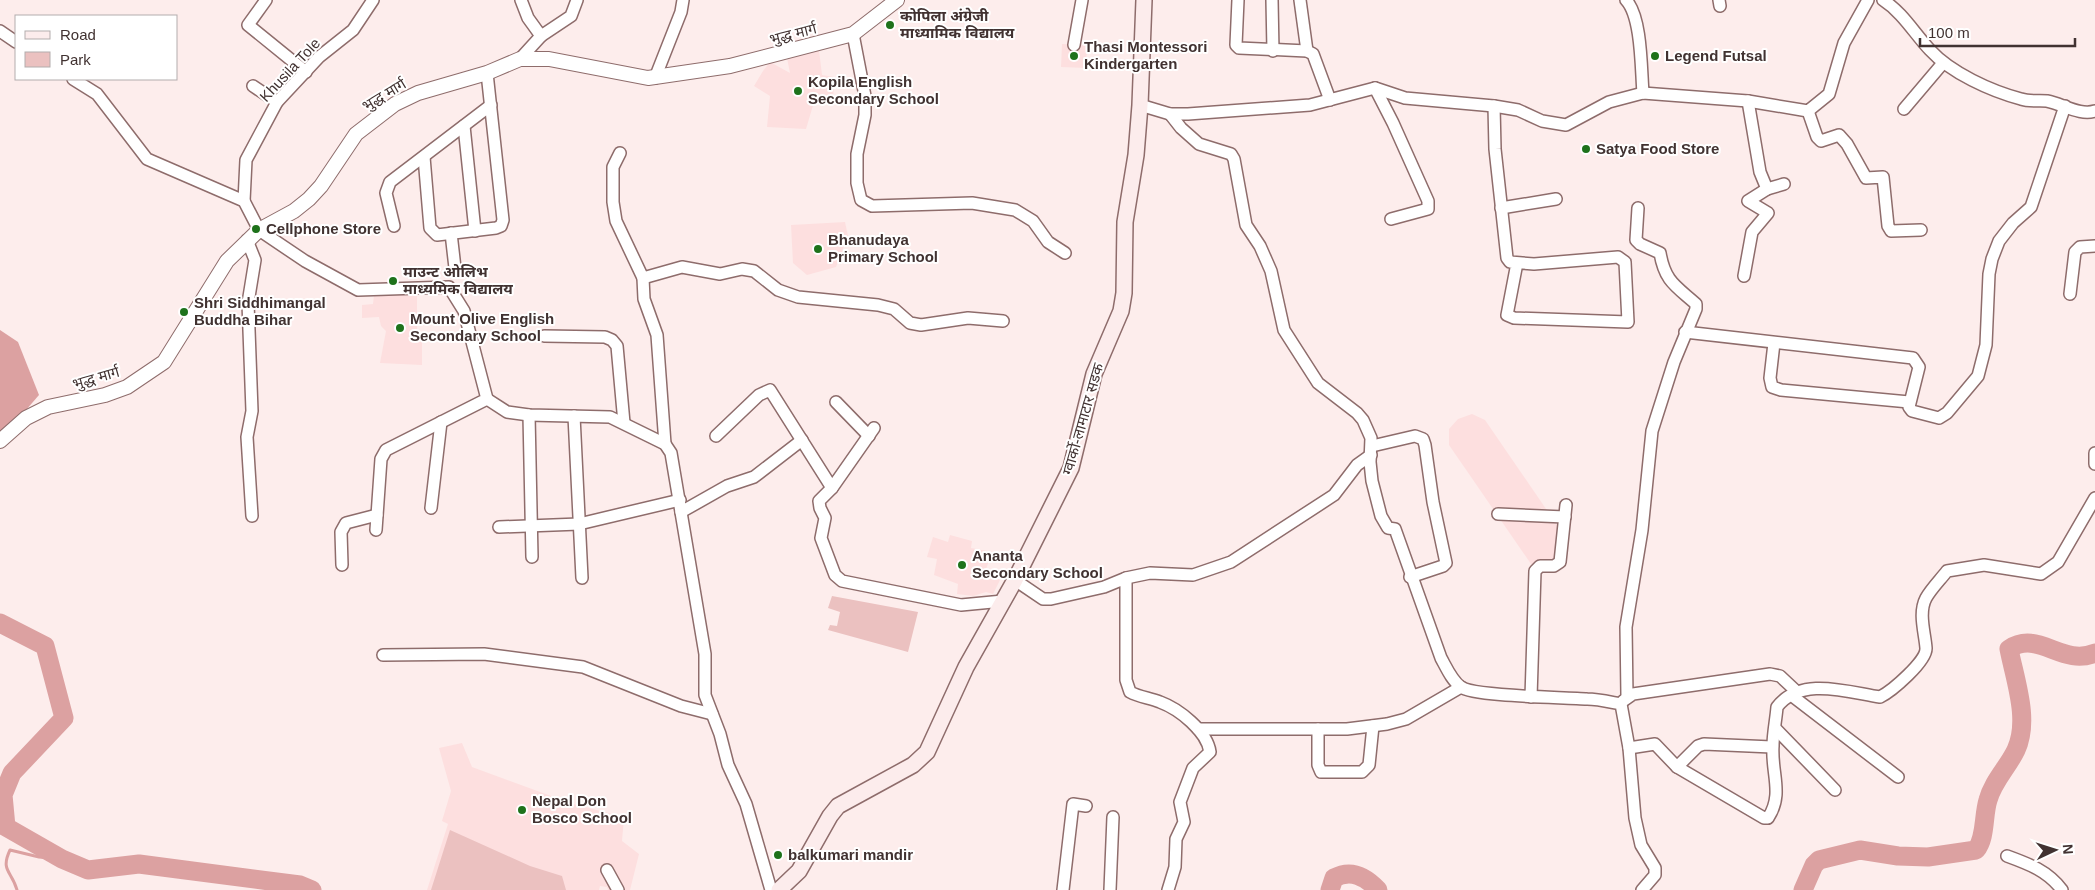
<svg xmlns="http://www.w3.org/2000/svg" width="2095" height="890" font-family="Helvetica,'Noto Sans Devanagari',sans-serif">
<rect width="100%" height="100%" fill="#fdedec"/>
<g fill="#fddfdf">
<polygon points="1062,44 1087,45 1086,68 1061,67"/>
<polygon points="819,50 822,75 834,77 833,103 814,102 806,129 767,127 770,96 754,86 763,71 770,62 790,73 787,58"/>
<polygon points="845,222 848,236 836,267 807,275 793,263 791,225"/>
<polygon points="417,294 417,332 422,332 422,365 380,363 386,331 381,326 379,317 362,318 362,305 373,304 374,295"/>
<polygon points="1472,414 1485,420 1566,538 1558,563 1537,567 1531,564 1449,445 1449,429 1458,419"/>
<polygon points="950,535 972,541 971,548 992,552 985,572 1000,580 993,594 986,592 973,596 957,594 958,584 934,575 937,559 927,557 933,537 948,542"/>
<polygon points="462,743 472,767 573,804 624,817 622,841 639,854 630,890 608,890 607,887 600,886 599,890 427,890 448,824 442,821 451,791 439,748"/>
</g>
<g fill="#ebc1c0">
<polygon points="832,596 918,612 908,652 828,630 830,625 837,626 840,612 828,608"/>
<polygon points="450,830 530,866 562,876 566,890 431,890"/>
</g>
<polygon fill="#dca1a1" points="0,330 18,342 39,395 0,440"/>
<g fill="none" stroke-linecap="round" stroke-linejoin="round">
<path stroke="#dca1a1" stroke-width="3" d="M 17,890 C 12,871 0,871 10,850 L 39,857 L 62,859"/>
<g stroke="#dca1a1" stroke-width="19">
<polyline points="0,623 45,646 64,718 12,773 3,795 6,827 62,859 88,870 139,864 300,885 312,890"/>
<path d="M 1330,890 L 1334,878 C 1351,869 1365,876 1378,890"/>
<path d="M 1803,890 L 1814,865 L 1819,860 L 1860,850 L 1898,856 L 1928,857 L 1976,850 C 1986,838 1983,816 1988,800 C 1993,781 2008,767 2016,750 C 2030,720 2015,680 2009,649 C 2038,629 2062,667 2095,653"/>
</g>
<g stroke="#8e6c6b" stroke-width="14">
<g id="minor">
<polyline points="266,0 248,25 306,72"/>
<polyline points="521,0 528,18 541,36"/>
<polyline points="1238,0 1236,45 1239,48 1307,51 1313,54 1330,100"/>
<polyline points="1272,0 1273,51"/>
<polyline points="1300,0 1307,51"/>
<path d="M 1626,0 C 1642,17 1641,70 1643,93"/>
<polyline points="1719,0 1720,6"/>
<path d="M 1883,0 C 1903,13 1914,33 1930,50 C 1951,73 1991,91 2021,99 C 2030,102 2039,100 2047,101 C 2063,104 2080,116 2095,111"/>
<polyline points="0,31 16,42"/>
<polyline points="853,34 865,96 865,115 857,154 857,183 861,200 872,206 972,203 1015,210 1033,221 1048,242 1065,253"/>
<polyline points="1074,45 1082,0"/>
<polyline points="520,59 541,36 571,16 577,0"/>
<polyline points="655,78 681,12 683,0"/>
<polyline points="73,79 97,94 147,159 244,201 259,230 305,261 358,290 449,287 464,311 487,399 386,450 381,459 376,530"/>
<polyline points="253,86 277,102"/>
<polyline points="1375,88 1393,123 1428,201 1428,209 1391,219"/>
<polyline points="1748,101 1760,172 1767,189 1784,184"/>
<polyline points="1140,105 1170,114 1188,114 1310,105 1375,88 1405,98 1494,106 1518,110 1542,121 1566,125 1609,102 1643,93 1748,101 1808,111 1829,94 1844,43 1868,0"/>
<polyline points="1494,106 1495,149 1507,258 1510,262 1534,264 1618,257 1625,262 1628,322 1514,318 1507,315 1517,263"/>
<polyline points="1904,109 1943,63"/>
<polyline points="1808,111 1817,137 1821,141 1839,135 1847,144 1866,178 1883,177 1888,226 1891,231 1921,230"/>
<path d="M 1170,114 L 1181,128 L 1199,144 L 1231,154 L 1234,159 L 1246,225 L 1260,246 L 1271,271 L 1284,330 L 1318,383 L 1357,413 L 1363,420 L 1371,438 L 1370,462 L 1372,481 L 1381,516 L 1388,528 L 1395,529 L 1441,658 C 1446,667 1452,681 1461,687 C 1475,697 1564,697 1587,699 C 1598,699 1610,702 1621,704 L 1629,748 L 1635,818 L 1641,845 L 1655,868 L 1655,875 L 1642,890"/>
<polyline points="464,126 475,231"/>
<polyline points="620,153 613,167 613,202 616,221 643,278 644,299 657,335 665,444"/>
<polyline points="424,157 430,228 437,235 496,228 501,226 503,220 487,73"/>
<polyline points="244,201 246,160 277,102 319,57 353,30 373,0"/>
<polyline points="1501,208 1556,199"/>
<polyline points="394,226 386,193 390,182 491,105"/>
<polyline points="451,233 455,268"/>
<polyline points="247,240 255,260 248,303 252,411 247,437 252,516"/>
<polyline points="1744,276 1752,232 1768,213 1748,201 1767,189"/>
<polyline points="643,278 682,267 720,274 742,269 754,271 778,290 798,297 878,305 894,309 910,323 921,325 968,318 1003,321"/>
<polyline points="2070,294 2075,252 2080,247 2095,246"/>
<polyline points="1685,332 1913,358 1919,367 1909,407 1912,411 1939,418 1947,413 1978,376 1986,345 1989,274 1992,259 1999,241 2013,223 2031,207 2065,106"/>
<polyline points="544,336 605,337 612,340 617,346 624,423"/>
<polyline points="1774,343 1770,378 1772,387 1781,390 1909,402"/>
<polyline points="487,399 507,412 529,415 610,417 665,444 671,453 705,654 705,695 720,734 728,765 746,804 771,890"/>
<polyline points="836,402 869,436"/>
<polyline points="529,415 532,557"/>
<polyline points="574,416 582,578"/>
<polyline points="874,428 832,488 819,501 820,508 825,518 821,538 835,575 842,581 961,605 1003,601"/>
<polyline points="716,436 759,395 770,390 832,488"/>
<polyline points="1372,446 1415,436 1423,439 1425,445 1433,502 1446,563 1443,566 1410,577"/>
<polyline points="2095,453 2095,464"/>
<polyline points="431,508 441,422"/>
<polyline points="681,512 727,486 754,477 802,440"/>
<polyline points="1498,514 1565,517"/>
<polyline points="499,527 579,524 680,500"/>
<polyline points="342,565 341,532 346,523 377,515"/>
<polyline points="1126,578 1150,573 1193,575 1231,562 1334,495 1357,465 1371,455"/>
<path d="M 1015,580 L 1043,599 L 1051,599 L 1104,587 L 1126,578 L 1126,680 L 1130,692 C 1139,697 1150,698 1160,702 C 1179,709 1207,731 1210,752 L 1193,768 L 1180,802 L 1184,822 L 1176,839 L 1175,867 L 1168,890"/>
<polyline points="383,655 484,654 583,667 681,706 712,714"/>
<polyline points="1791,695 1898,777"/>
<path d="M 1627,696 L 1626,627 L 1642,530 L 1652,431 L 1674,362 L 1696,309 L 1696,304 C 1676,286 1665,282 1660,253 L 1640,244 L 1636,240 L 1638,208"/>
<polyline points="1531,697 1535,571 1540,566 1554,566 1560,562 1566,505"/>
<polyline points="1623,701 1633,694 1770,674 1780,676 1796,691"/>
<polyline points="1775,728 1835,790"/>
<polyline points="1198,729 1347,729 1387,724 1406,719 1461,687"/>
<polyline points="1318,729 1318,765 1321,772 1362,772 1369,765 1373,726"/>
<path d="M 1629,748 L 1655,744 L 1677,767 L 1764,818 L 1768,818 C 1784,794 1771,773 1773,746 C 1773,733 1776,720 1777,707 C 1801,676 1847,692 1880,697 C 1892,691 1927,661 1926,648 C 1925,633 1918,613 1926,598 C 1931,589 1940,580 1947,571 L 1984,565 L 2041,574 L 2058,562 L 2095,498"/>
<polyline points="1677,767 1698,746 1704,744 1772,747"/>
<path d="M 2007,856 C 2029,864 2048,871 2062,890"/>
<polyline points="607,870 618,890"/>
<polyline points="1063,890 1073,804 1086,806"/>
<polyline points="1110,890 1113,817"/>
</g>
</g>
<g stroke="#8e6c6b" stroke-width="16">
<polyline id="tertiary" points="0,441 26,418 48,407 105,395 127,387 164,362 227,261 259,230 294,211 309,199 321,186 356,134 395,104 418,93 487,73 520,59 549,59 648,78 730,66 853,34 897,0"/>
</g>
<g stroke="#8e6c6b" stroke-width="18">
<polyline id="secondary" points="779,890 799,871 830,816 838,806 913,765 927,752 966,667 1015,580 1071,468 1094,374 1121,311 1124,293 1125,222 1136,155 1140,105 1144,0"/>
</g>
<use href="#minor" stroke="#fff" stroke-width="11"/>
<use href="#tertiary" stroke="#fff" stroke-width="14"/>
<use href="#secondary" stroke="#fcecec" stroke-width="15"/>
</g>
<g fill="#1e721b" stroke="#fff" stroke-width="2">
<circle cx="890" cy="25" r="5"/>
<circle cx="1074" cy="56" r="5"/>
<circle cx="1655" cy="56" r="5"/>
<circle cx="798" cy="91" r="5"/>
<circle cx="1586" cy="149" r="5"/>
<circle cx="256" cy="229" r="5"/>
<circle cx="818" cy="249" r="5"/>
<circle cx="393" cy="281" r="5"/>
<circle cx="184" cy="312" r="5"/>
<circle cx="400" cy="328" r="5"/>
<circle cx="962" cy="565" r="5"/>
<circle cx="522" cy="810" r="5"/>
<circle cx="778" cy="855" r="5"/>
</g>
<g text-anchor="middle" stroke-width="4" stroke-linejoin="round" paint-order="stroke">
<g font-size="15" font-weight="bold" fill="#413231" stroke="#fff" text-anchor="start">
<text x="900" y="21">कोपिला अंग्रेजी<tspan x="900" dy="17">माध्यामिक विद्यालय</tspan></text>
<text x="1084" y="52">Thasi Montessori<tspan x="1084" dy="17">Kindergarten</tspan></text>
<text x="1665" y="61">Legend Futsal</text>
<text x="808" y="87">Kopila English<tspan x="808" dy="17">Secondary School</tspan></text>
<text x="1596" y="154">Satya Food Store</text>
<text x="266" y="234">Cellphone Store</text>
<text x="828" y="245">Bhanudaya<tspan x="828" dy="17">Primary School</tspan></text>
<text x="403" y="277">माउन्ट ओलिभ<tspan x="403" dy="17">माध्यमिक विद्यालय</tspan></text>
<text x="194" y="308">Shri Siddhimangal<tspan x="194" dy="17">Buddha Bihar</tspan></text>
<text x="410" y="324">Mount Olive English<tspan x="410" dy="17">Secondary School</tspan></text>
<text x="972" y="561">Ananta<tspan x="972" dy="17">Secondary School</tspan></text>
<text x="532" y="806">Nepal Don<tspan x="532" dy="17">Bosco School</tspan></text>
<text x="788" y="860">balkumari mandir</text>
</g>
<g font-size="15" fill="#413231" stroke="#fff">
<text transform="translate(793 34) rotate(-14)" y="5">भुद्ध मार्ग</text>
<text transform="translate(290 70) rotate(-47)" y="5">Khusila Tole</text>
<text transform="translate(384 95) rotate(-31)" y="5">भुद्ध मार्ग</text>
<text transform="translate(96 378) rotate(-16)" y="5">भुद्ध मार्ग</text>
<text transform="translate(1083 419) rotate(-74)" y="5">ग्वार्को-लामाटार सडक</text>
</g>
</g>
<rect x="15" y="15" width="162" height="65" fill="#ffffff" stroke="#b3adad"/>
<rect x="25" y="31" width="25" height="8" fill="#fcecec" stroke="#b3adad"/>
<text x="60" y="40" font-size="15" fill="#413231">Road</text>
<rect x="25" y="52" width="25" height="15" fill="#ebc1c0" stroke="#b3adad"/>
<text x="60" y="65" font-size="15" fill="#413231">Park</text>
<g transform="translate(2055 850) rotate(86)" stroke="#ffffff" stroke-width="4" paint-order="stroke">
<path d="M0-4L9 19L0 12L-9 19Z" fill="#413231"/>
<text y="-8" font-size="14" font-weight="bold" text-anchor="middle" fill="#413231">N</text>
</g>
<path d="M1920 38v8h155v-8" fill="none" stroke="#413231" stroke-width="2.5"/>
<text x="1928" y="38" font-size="15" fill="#413231" stroke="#ffffff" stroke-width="4" paint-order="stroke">100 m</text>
</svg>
